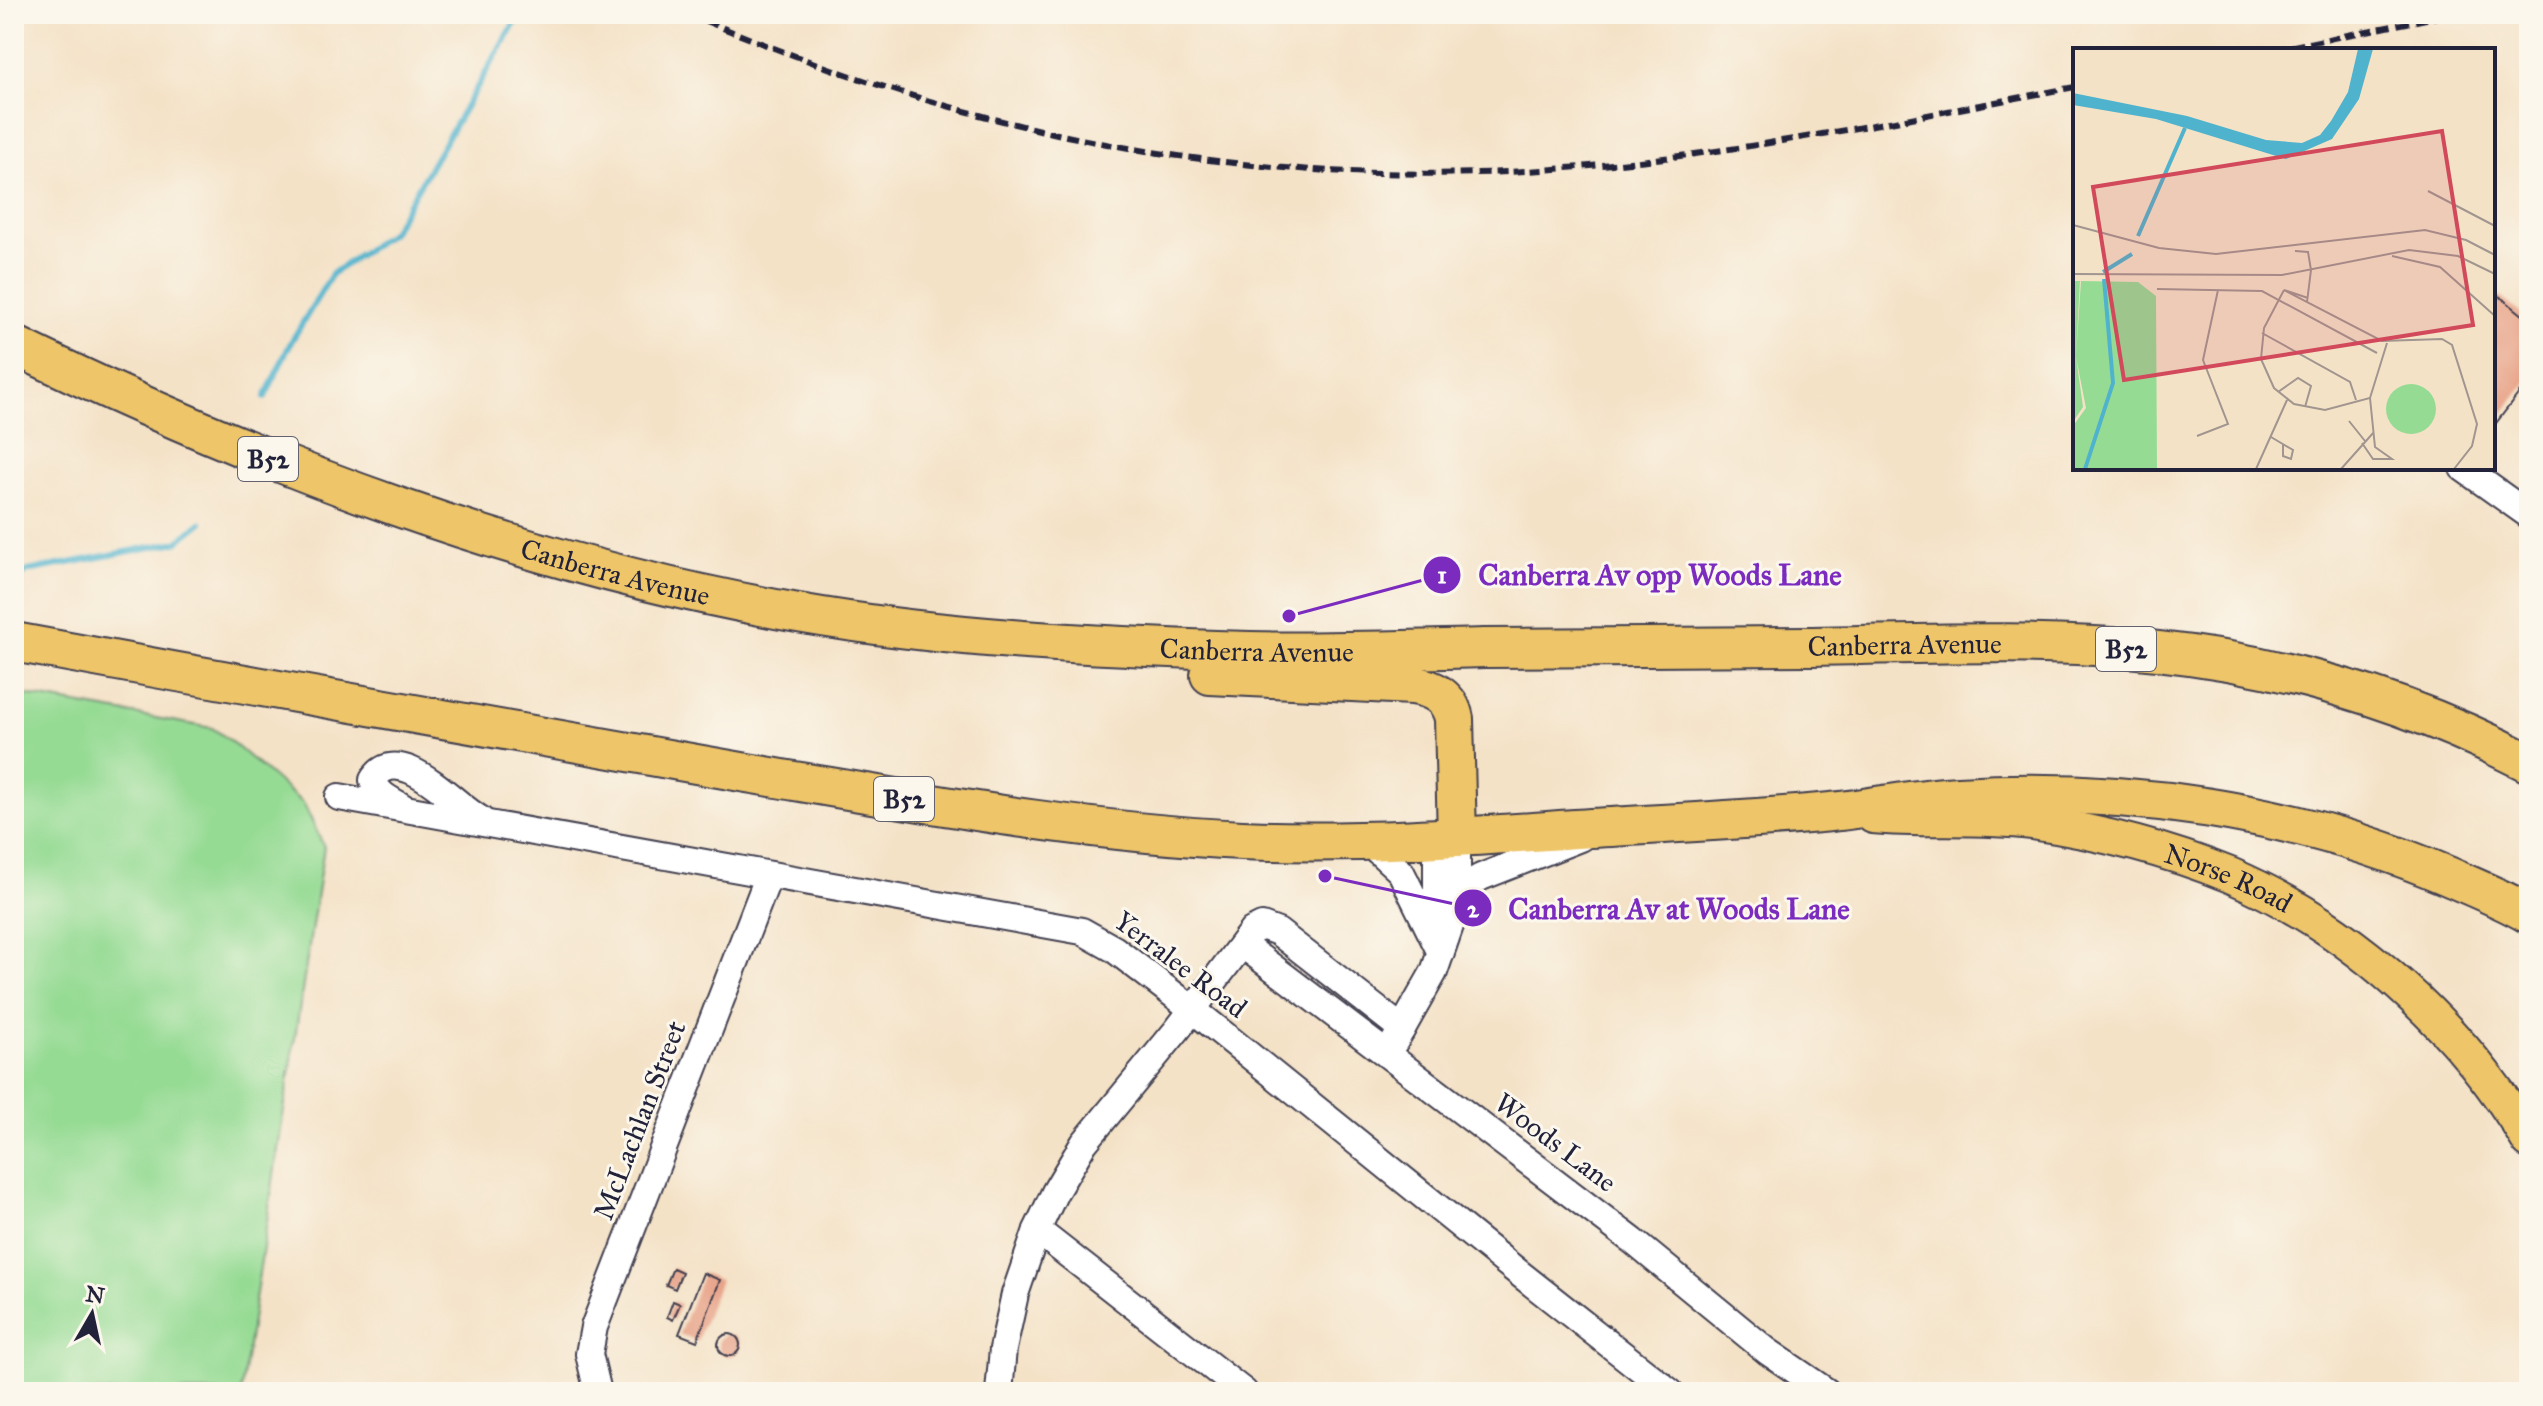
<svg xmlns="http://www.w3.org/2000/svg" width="2543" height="1406" font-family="'IM FELL Great Primer',serif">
<rect width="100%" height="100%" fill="#fbf7ec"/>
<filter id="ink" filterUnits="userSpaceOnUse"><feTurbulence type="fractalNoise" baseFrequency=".0125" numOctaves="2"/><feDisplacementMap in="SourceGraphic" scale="16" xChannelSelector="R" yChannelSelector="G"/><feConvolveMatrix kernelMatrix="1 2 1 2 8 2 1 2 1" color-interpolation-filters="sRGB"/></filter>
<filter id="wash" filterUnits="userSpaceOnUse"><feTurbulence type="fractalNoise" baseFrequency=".006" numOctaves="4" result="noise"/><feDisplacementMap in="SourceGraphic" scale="32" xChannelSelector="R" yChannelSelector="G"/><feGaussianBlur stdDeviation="1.8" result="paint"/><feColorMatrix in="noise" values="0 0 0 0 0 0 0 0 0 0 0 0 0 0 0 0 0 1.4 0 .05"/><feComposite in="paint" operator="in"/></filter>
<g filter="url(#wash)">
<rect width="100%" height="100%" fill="#f4e2c7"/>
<polygon fill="#96db94" stroke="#5c7e68" stroke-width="2" points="14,693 212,728 227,738 304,804 324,847 241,1392 14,1392"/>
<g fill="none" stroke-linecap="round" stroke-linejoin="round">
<g stroke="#4fb3cd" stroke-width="6">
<polyline points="265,397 291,342 332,274 392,232 520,14"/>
<polyline points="14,582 28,571 177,542 201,523"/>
</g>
</g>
<g id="blocks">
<g fill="#e7a186">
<polygon points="2493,291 2529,320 2529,380 2493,427"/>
<polygon points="673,1268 682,1272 675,1289 666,1285"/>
<polygon points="703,1273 720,1280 697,1341 679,1334"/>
<polygon points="673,1301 680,1304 673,1320 667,1317"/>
<circle cx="729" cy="1345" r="11"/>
</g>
</g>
</g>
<g filter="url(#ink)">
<use href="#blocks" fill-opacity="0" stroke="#423f50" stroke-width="2"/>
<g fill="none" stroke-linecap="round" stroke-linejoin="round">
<g stroke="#423f50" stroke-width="30">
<g id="minor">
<polyline points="2463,468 2529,515"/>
<polyline points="339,797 1082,931 1114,949 1191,1008 1519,1273 1670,1392"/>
<path d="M 401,806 C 389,799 377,794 373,780 C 398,738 455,806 480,819"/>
<polyline points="1437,838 1437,890 1442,936"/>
<polyline points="1366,840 1401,872 1441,953"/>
<polyline points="1457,899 1469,884 1481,877 1580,838"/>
<polyline points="1243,945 1633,1241 1767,1351 1827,1392"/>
<polyline points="1395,1041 1434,972 1453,917 1457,899 1457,837"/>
<polyline points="1037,1230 1244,1392"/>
<polyline points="598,1392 589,1354 594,1327 769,875"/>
<polyline points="999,1392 1003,1349 1015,1294 1037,1230 1055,1192 1084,1143 1177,1030 1252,931 1262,926 1278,932 1402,1029"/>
</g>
</g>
<g stroke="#423f50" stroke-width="38">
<g id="major">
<path id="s1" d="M 1873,816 C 1925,821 1978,815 2031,822 C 2098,832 2166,849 2230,875 C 2350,926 2464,1029 2529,1141"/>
</g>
</g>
<g stroke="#423f50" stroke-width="42">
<g id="highway">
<path id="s2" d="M 14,345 C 263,466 524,565 798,613 C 946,639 1099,646 1250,651 C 1328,653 1406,650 1484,648 C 1592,647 1700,647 1808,646 C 1924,644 2043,639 2158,651 C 2288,665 2414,703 2529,763"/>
<path d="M 14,642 C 258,687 502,731 747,773 C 911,800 1075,832 1242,840 C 1353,845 1465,837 1575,829 C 1660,824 1746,820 1831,812 C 1874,808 1916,798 1958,796 C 2125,786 2294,810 2448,876 C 2475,888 2503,899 2529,914"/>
<path d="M 1210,675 L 1412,685 C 1433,688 1450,697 1454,719 L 1457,837"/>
</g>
</g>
<use href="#minor" stroke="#fff" stroke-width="26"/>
<use href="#major" stroke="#eec569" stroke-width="34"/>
<use href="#highway" stroke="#eec569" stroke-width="38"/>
<g stroke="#22223b" stroke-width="6" stroke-dasharray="12 6" stroke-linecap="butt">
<path d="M 689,14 C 787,55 887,91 991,118 C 1173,166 1368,183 1555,169 C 1730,156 1903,119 2075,87"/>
<polyline points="2274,50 2451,14"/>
</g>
</g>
</g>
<g text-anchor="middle" stroke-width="6" stroke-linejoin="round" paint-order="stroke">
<g fill="#fbf7ec" stroke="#636270" stroke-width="2">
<rect x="238" y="437" width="60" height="44" rx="6"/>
<rect x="2096" y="627" width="60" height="44" rx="6"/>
<rect x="874" y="777" width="60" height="44" rx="6"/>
</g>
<g font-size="26" font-weight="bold" fill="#22223b">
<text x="268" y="468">B52</text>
<text x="2126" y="658">B52</text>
<text x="904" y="808">B52</text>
</g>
<g font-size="28" fill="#22223b" stroke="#fbf7ec">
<text dy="10" stroke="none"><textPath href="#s2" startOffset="644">Canberra Avenue</textPath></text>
<text dy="10" stroke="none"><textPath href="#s2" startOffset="1940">Canberra Avenue</textPath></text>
<text dy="10" stroke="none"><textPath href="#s2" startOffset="1292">Canberra Avenue</textPath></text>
<text dy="10" stroke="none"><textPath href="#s1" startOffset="364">Norse Road</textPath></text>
<text transform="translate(1181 964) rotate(37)" y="10">Yerralee Road</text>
<text transform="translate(639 1120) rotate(-69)" y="10">McLachlan Street</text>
<text transform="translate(1556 1142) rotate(37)" y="10">Woods Lane</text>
</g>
</g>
<g transform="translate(2073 48)">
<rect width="422" height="422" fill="#f4e2c7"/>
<path d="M 0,233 L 7,233 L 3,307 L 8,233 L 65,234 L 83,248 L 84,421 L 0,421 L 0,378 L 13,360 L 3,309 L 10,359 L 0,374 ZM313 361a25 25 0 1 1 50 0a25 25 0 1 1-50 0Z" fill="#96db94"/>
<path d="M 285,1 L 300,1 L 286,51 L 259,91 L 213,111 L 83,71 L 0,57 L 0,45 L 114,68 L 193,92 L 229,95 L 247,87 L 258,73 L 275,44 Z" fill="#4fb3cd"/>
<path fill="none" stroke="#4fb3cd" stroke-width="4" d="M 65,188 L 112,80M 30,224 L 59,206M 12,421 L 40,335 L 31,231"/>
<path fill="none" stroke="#a0958f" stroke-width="2" d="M 355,143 L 422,178M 0,177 L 86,200 L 143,206 L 352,182 L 393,192 L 422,207M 222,203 L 235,204 L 238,222M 319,208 L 367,219 L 422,268M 0,226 L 209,227 L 336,202 L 385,208 L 422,226M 84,241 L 189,243 L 304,305M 211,242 L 309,293 L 369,291 L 379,297 L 404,376 L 399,398 L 381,421M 211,242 L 191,280 L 188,311 L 201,340 L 221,356 L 252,362 L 297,350 L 314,295M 211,242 L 235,250M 234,254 L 238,222M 189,285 L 277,334 L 283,352M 205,344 L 225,330 L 238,338 L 232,359M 276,373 L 292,393M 124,388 L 155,376 L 130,312 L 145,242M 198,389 L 220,402 L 218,411 L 210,408 L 210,396M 289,395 L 300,411 L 319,411 L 302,399 L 297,350M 183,421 L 214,352M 268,421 L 301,384"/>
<path fill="#d1495b" fill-opacity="0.15" stroke="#d1495b" stroke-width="4" d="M 369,83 L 400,277 L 51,332 L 20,139 Z"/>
<rect width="422" height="422" fill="none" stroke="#22223b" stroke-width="4"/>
</g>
<path fill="none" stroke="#7b2cbf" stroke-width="3" d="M1289 616L1442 575M1325 876L1473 908"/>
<g fill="#7b2cbf" stroke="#fbf7ec" stroke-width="3">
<circle cx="1289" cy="616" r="8"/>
<circle cx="1325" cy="876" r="8"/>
<circle cx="1442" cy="575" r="20"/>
<circle cx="1473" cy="908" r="20"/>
</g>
<g font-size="24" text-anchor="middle" font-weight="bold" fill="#fff">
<text x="1442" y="583">1</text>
<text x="1473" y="917">2</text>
</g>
<g font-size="30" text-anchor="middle" font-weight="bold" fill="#7b2cbf" stroke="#fbf7ec" stroke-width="6" stroke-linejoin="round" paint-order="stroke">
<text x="1660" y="585">Canberra Av opp Woods Lane</text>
<text x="1679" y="919">Canberra Av at Woods Lane</text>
</g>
<rect width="2543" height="1406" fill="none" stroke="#fbf7ec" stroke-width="48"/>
<g transform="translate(92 1314) rotate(9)" stroke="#fbf7ec" stroke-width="6" paint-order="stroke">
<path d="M0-6L14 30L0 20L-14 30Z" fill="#22223b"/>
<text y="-12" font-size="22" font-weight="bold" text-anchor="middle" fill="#22223b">N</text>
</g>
</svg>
